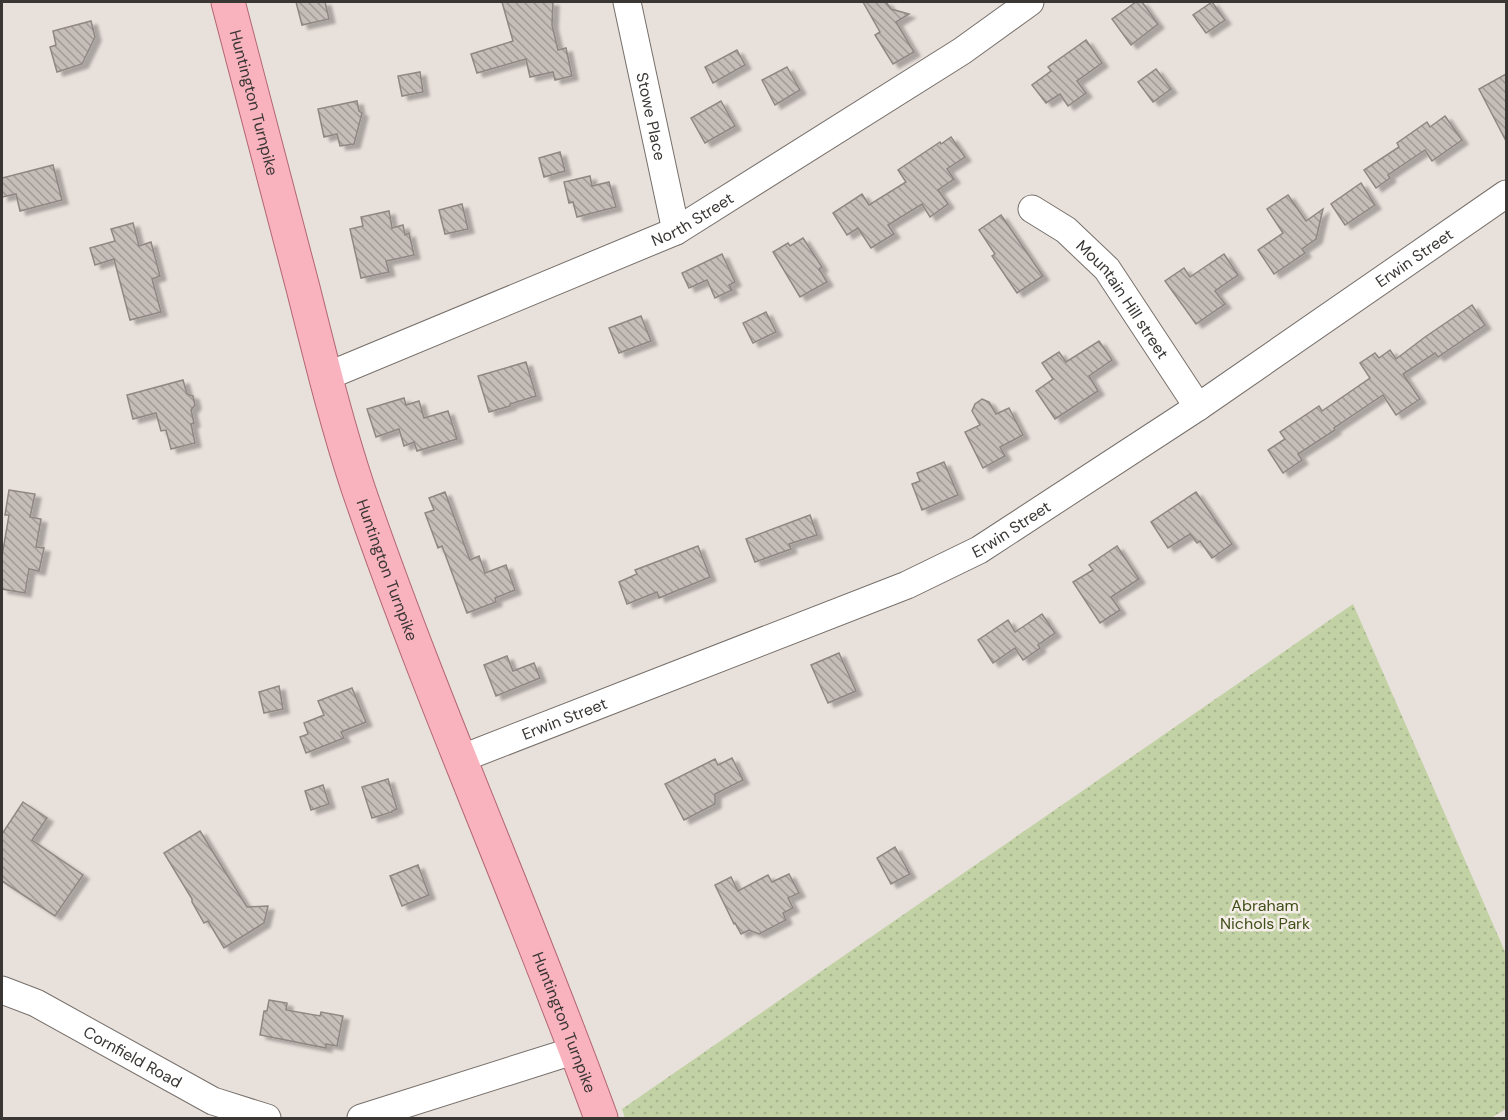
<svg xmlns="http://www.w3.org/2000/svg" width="1508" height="1120" font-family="'DM Sans',sans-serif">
<defs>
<pattern id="park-dots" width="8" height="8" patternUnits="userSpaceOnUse" patternTransform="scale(1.5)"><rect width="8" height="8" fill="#c2d2a4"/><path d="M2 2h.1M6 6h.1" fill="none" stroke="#a7b58e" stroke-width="1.8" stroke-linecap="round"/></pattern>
<pattern id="building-back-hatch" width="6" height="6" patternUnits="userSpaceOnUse" patternTransform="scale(1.5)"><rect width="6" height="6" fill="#c5bdb8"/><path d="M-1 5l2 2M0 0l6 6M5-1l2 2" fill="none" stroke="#a19a96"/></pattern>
<filter id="shadow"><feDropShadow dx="6" dy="4" stdDeviation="1.5" flood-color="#0004"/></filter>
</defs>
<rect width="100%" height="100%" fill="#e8e0db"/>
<polygon fill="url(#park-dots)" points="1353,604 1506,954 1506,1109 1491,1118 625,1118 622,1109"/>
<g fill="url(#building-back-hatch)" stroke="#8f8783" stroke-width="1.5" filter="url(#shadow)">
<polygon points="296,2 325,2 329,19 302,25"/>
<polygon points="502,2 553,2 552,25 558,50 566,48 572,76 555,80 553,72 530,77 526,59 477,73 471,54 513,41"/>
<polygon points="863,2 886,2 891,9 909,14 896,22 914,52 893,64 875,35 880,32"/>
<polygon points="1136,2 1142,2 1158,24 1131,45 1112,19"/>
<polygon points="1212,2 1225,20 1206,33 1193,15"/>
<polygon points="91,21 95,37 82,64 57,72 50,47 56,45 53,31"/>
<polygon points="1086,40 1102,63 1077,81 1086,93 1068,106 1060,94 1046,103 1032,85 1051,71 1048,67"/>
<polygon points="737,50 745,65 713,83 705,67"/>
<polygon points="787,67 800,90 775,105 762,80"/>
<polygon points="1156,69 1171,89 1153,102 1138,82"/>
<polygon points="420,72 423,92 402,96 398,76"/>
<polygon points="1506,74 1506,141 1479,89"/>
<polygon points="357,101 359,111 362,113 354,144 340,146 337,134 324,137 318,109"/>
<polygon points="721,101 735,126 705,143 691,118"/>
<polygon points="1445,116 1462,140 1432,161 1425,150 1388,175 1390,178 1376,188 1364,170 1399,147 1397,143 1427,122 1430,127"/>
<polygon points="951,137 965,157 947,169 954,179 938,190 948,204 930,217 922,204 888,225 894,234 871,248 858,228 847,235 833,213 862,194 869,205 906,182 898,170 940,142 941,144"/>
<polygon points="560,152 565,171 544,177 539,158"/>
<polygon points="53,165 62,200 20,211 16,194 2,197 2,178"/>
<polygon points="590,176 592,186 609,182 616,207 577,217 573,202 569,203 564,182"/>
<polygon points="1361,183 1375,205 1345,225 1331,204"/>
<polygon points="1288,195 1306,221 1323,209 1316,239 1302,249 1305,253 1274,274 1258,250 1283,233 1267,209"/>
<polygon points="462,204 468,229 445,234 439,210"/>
<polygon points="389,211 392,228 403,225 405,235 409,233 414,255 386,261 389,272 361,278 350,229 363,226 361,217"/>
<polygon points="1001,215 1043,276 1017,293 992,256 995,254 979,230"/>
<polygon points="133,223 139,246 151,242 160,276 152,279 161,312 130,320 114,259 95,265 90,248 115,241 111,229"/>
<polygon points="803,238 822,267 819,269 827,282 800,297 773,252 788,243 790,246"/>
<polygon points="722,254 735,282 729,285 732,290 715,298 707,280 689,288 682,273"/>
<polygon points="1224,254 1238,275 1215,291 1225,304 1196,324 1165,281 1184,268 1190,277"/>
<polygon points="1472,305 1485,325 1438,357 1435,353 1403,374 1420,399 1396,415 1383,395 1334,428 1335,430 1298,454 1302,460 1283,473 1268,450 1285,439 1280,432 1319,406 1322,411 1370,378 1360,363 1375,353 1379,358 1390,350 1396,359 1425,337"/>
<polygon points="766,312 776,332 753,343 743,323"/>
<polygon points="641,316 651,341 619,353 609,328"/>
<polygon points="1099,341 1112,360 1089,376 1098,391 1055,419 1036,391 1053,379 1042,363 1059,352 1066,362"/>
<polygon points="526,362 536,396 510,404 510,406 489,412 478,376"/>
<polygon points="183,380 187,394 193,396 195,405 191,410 194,423 191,424 195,443 171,449 166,430 161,431 156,413 133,419 127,395"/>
<polygon points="404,398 406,405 419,401 424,418 448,411 457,439 417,451 414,442 404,446 399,429 376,437 367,409"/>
<polygon points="982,399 989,402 996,414 1009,408 1023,435 1000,447 1005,456 983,468 965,432 980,425 972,411 975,404"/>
<polygon points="944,462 958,495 922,510 912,484 920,481 917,473"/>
<polygon points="9,490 35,494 30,517 41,519 36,547 44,548 39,571 29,569 25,593 2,589 2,556 9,515 5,515"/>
<polygon points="445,492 470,560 479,556 485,573 506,565 515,590 495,598 496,602 467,613 442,546 438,548 425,513 434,510 429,498"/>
<polygon points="1196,492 1232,544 1212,558 1200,541 1197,543 1190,534 1168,548 1151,522"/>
<polygon points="810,515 817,535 789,544 791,549 755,562 746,539"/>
<polygon points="698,546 710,577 659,598 657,592 627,604 619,582 637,574 635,570"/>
<polygon points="1117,546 1139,579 1111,597 1120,610 1100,623 1073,582 1093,570 1089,565"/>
<polygon points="1042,614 1055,633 1038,645 1040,648 1023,660 1015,648 993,663 978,640 1008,620 1015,632"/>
<polygon points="839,653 856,691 828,703 811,665"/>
<polygon points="507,656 513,671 534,663 540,678 496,696 484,665"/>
<polygon points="279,686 283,709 264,713 259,692"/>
<polygon points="352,688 366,722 341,732 344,738 306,753 300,737 308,734 304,723 324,715 318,701"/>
<polygon points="732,758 743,780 715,794 715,804 684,820 665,784 715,759 718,765"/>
<polygon points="388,779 397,809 392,811 392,812 372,818 362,787"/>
<polygon points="323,785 329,804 311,810 305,791"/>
<polygon points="23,802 47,818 32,840 83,875 55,916 2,881 2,834"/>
<polygon points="200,831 247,907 268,906 264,923 224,948 208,921 204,923 192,902 192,899 164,853"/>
<polygon points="895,847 910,874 891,884 877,858"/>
<polygon points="418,865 429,895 402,906 390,876"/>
<polygon points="789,874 799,893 788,898 793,908 783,913 786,920 759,934 749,930 741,934 735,923 734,924 715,885 731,877 738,891 768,875 772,882"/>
<polygon points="269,1000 287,1003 286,1010 320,1016 321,1012 343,1016 337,1046 326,1044 326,1048 260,1035 264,1011 267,1011"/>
</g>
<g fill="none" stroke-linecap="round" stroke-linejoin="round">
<g stroke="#766f6a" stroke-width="29">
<g id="minor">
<path id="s1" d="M 627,2 L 676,231"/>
<path id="s2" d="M 1032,209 L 1066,230 L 1107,269 L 1198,407"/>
<path id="s3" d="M 325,377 L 676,231 L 962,51 L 1030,2"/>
<path id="s4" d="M 460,759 L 907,585 L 979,550 L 1198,407 L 1506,194"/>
<path id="s5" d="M 2,990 L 36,1003 L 213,1101 L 267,1118"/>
<polyline points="361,1118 576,1050"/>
</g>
</g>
<g stroke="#b36672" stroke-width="35">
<g id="major">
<path id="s6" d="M 228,2 C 253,97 278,193 303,288 C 320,355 336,422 358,488 C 431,701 524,907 601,1118"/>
</g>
</g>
<use href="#minor" stroke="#fff" stroke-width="27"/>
<use href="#major" stroke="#f9b3be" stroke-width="33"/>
</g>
<g text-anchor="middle" stroke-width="5" stroke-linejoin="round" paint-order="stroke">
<g font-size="16" fill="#393634" stroke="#f5ede8">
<text dy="6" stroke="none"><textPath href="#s6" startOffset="104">Huntington Turnpike</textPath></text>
<text dy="6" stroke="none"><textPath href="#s1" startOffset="117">Stowe Place</textPath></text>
<text dy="6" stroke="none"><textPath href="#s3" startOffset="400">North Street</textPath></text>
<text dy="6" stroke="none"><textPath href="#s4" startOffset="1084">Erwin Street</textPath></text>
<text dy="6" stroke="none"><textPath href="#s2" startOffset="130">Mountain Hill street</textPath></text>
<text dy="6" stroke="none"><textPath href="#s4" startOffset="598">Erwin Street</textPath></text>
<text dy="6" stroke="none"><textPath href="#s6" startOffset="590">Huntington Turnpike</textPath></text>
<text dy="6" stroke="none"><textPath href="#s4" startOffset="112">Erwin Street</textPath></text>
<text dy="6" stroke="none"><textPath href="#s6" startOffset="1076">Huntington Turnpike</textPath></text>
<text dy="6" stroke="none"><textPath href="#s5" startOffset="147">Cornfield Road</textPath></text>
</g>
<g font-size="16" fill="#3f4f18" stroke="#f5ede8">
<text x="1265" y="911">Abraham<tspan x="1265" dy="18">Nichols Park</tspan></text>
</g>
</g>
<rect width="1508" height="1120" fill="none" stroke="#393634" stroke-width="6"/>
</svg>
